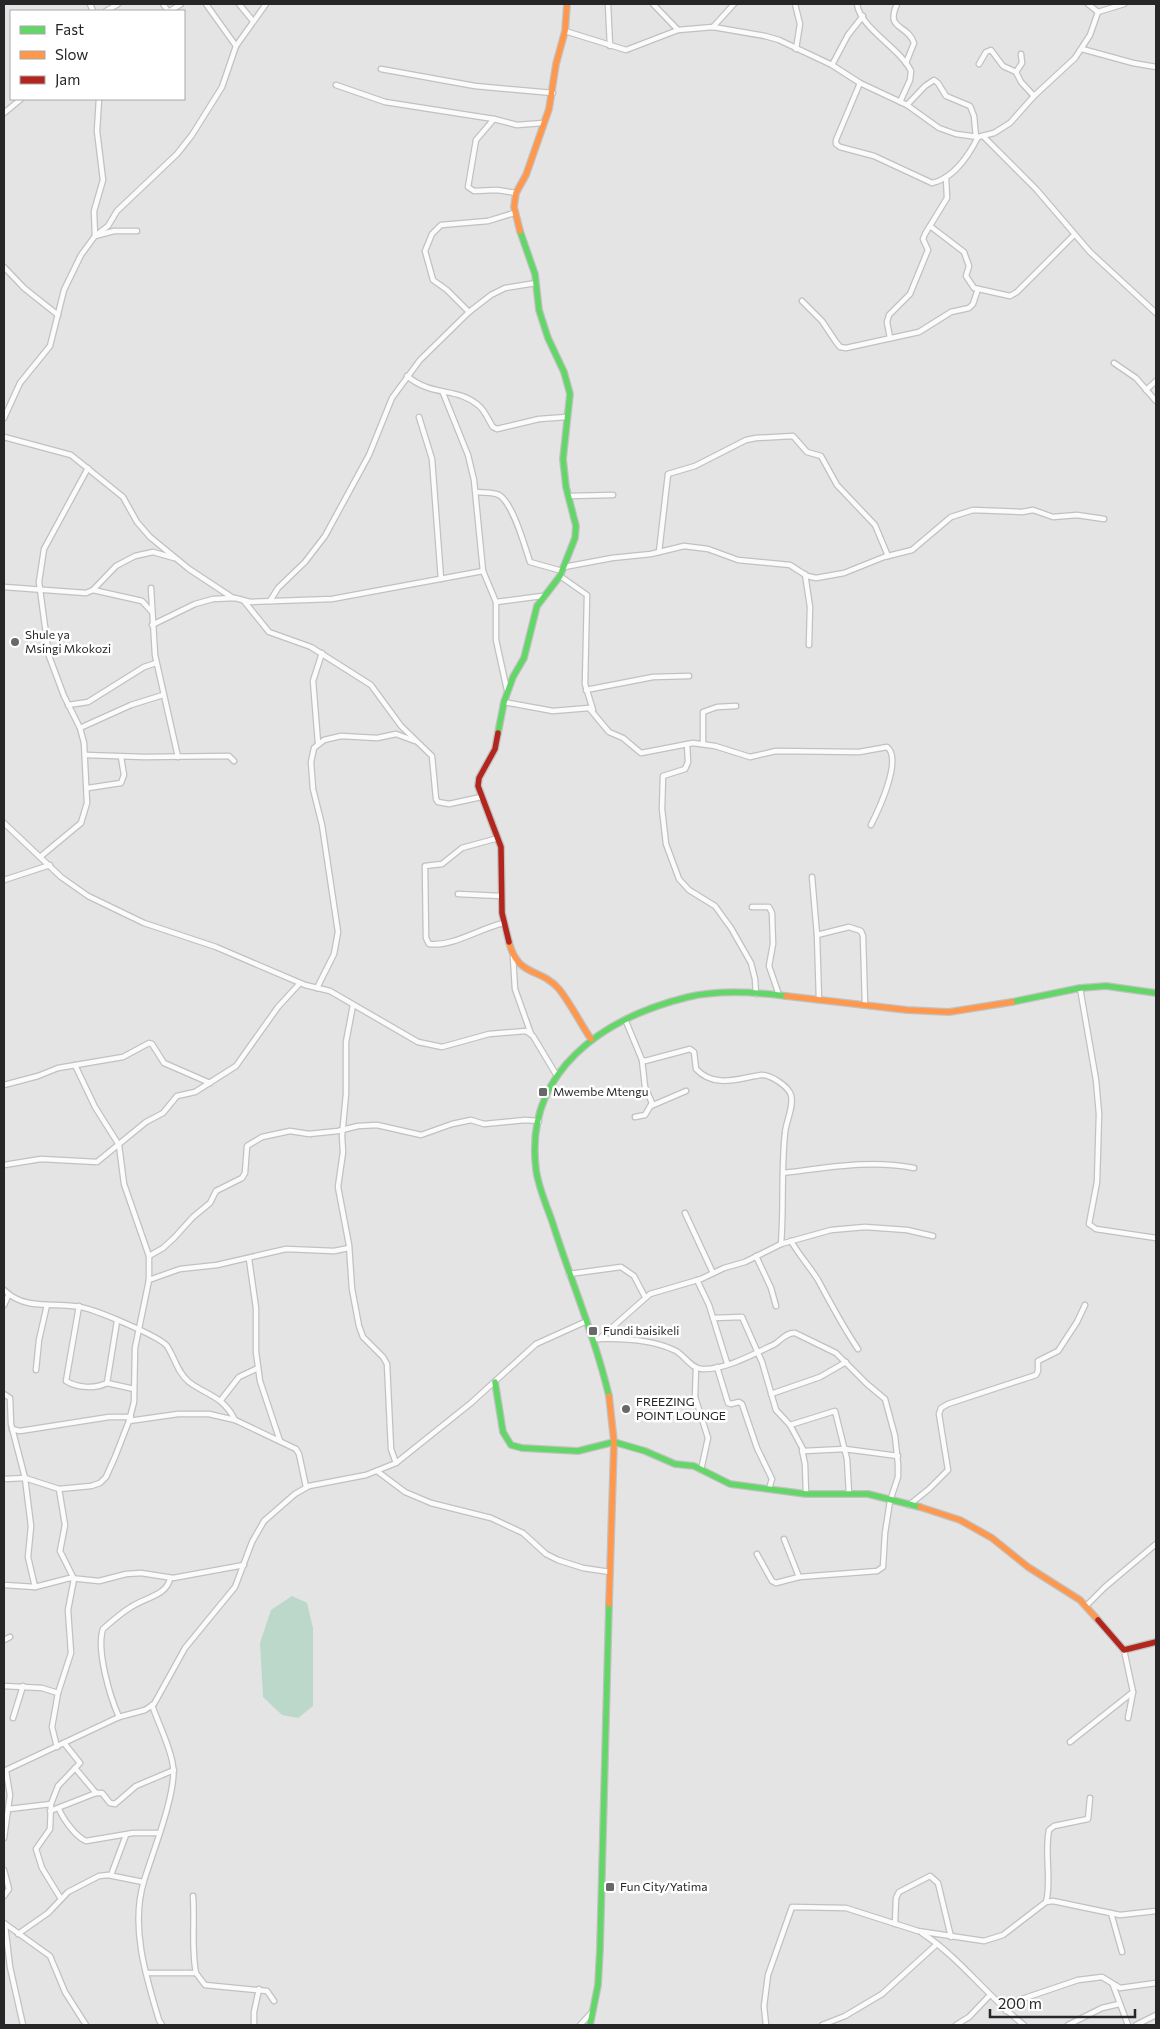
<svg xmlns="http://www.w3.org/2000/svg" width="1160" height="2029" font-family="Commissioner,sans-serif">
<rect width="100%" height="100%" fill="#e4e4e5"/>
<polygon fill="#bbd8ca" points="292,1596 307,1603 313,1628 313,1706 298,1718 282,1715 263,1697 260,1643 271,1610"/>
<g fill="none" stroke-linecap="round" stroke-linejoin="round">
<g stroke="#c1c1c2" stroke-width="7">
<g id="street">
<polyline points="90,4 93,11"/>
<polyline points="163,4 168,11"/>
<polyline points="206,4 236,46"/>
<polyline points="239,4 253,21"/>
<polyline points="608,4 610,46"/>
<polyline points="653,4 678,30"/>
<polyline points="795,4 800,24 796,49"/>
<path d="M 857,4 C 860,28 900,48 911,71 L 910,80 L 900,102"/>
<path d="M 897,4 C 885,31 907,23 914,43 L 906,63"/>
<polyline points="1088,4 1098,12"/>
<polyline points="106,11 118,4"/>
<polyline points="170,11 181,4"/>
<polyline points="713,27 734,4"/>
<polyline points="565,31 626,50 678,30 713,27 765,36 779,40 832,65 860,83 907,105 939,128 956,134 978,137 994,133 1010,123 1034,96 1075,58 1090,35 1098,12 1124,4"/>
<polyline points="1082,49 1133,63 1156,67"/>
<polyline points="1021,54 1022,63 1016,72 1021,82 1034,96"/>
<polyline points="979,64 986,52 991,50 1003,66 1016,72"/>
<polyline points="832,65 848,35 863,16"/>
<polyline points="381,69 475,86 553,93"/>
<path d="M 860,83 L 836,140 L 836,144 L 840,147 L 874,156 L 932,183 C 953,179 969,155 978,137"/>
<polyline points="336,85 385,102 494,119 517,125 543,123"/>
<polyline points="99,99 97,131 103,180 94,211 95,236 114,231 137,231"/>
<polyline points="907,105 925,86 934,80 938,83 946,96 970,106 974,116 976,137"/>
<polyline points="4,113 21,99"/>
<polyline points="494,119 476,140 468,187 474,191 497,190 516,193"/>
<polyline points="983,136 1036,189 1090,252 1156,313"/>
<polyline points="930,226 964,252 969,266 966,276 974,288 1010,296 1017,292 1074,235"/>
<polyline points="4,267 24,288 58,315"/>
<polyline points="802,301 822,321 836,342 840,347 846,348 919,332 951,312 969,308 973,304 978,289"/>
<polyline points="469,312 447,290 433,280 425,251 432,234 441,225 488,221 514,213"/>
<polyline points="890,338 887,322 889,315 910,294 928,250 923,239 925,234 947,198 946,177"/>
<polyline points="1114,363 1136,378 1156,401"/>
<path d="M 407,376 C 432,397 457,387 478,405 C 485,410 488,420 493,427 L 497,429 L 539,419 L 567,417"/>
<polyline points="1146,390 1156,381"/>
<polyline points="443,393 468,455 474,480 483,571 496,602 496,640 507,690"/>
<polyline points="419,417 432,459 441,579"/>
<polyline points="4,418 20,383 50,346 64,290 81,255 95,236 108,226 117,211 177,154 192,135 222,87 236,46 266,4"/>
<polyline points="4,437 71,455 123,497 137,522 150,537 189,569 233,598"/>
<path d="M 476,492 C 483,493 493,492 499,495 C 513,503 525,547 530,562 L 562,571"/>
<polyline points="568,496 613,495"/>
<polyline points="659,552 668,474 695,466 746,440 756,438 793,436 807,452 821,456 837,485 875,525 888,556"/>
<polyline points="564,567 612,558 651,554 684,546 708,549 738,560 790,565 807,576 816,578 844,573 884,557 912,550 951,517 973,510 1022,512 1033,510 1053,517 1077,515 1104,519"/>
<polyline points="805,574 810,607 809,645"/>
<polyline points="560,576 587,595 585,684 593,710"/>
<polyline points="4,587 86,593 93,590 116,566 135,556 153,552 174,558"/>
<polyline points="151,588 155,655 178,757"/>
<polyline points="93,590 142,601 151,611"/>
<polyline points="244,601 269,632 311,647 371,685 401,726 432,756 436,799 438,802 449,804 481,797"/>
<polyline points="270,601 278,588 305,562 325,536 369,455 392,398 420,360 469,312 491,295 505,288 536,283"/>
<polyline points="496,602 542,596"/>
<polyline points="152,625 195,604 213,599 235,598 250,602 332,599 483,571"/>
<polyline points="586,690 653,677 689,676"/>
<path d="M 504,702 L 553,711 L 589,708 L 609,732 L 623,738 L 641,753 L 693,743 L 715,746 L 750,757 L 776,751 L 859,752 L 887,747 C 903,759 878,811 871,825"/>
<polyline points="68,705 88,702 144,667 156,663"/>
<polyline points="80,728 131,705 163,695"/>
<polyline points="318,743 313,681 322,653"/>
<polyline points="687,744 688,762 685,769 663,776 662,809 666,844 679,879 689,890 715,906 731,928 751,963 755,979 756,994"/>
<polyline points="703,744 703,712 717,707 736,706"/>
<polyline points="86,755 144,757 229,756 234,761"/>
<polyline points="88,788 121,783 124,775 121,757"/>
<polyline points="4,823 61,877 88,896 144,923 216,947 305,985 330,991 418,1042 442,1047 489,1034 526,1031 533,1036 557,1076"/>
<path d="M 498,838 L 462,848 L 442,864 L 425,866 L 426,938 L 429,944 C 453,947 480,928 504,923"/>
<polyline points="40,857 81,823 87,803 84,743 80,728 64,696 49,656 39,582 44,549 88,468"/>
<polyline points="812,877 817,935 819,1000"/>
<polyline points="4,880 50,865"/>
<polyline points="458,894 501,896"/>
<polyline points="752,907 769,907 772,913 773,944 769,966 779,995"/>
<polyline points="817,935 849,927 861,931 863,936 865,1005"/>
<polyline points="513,957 515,989 531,1034"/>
<polyline points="317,988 334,954 338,932 322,825 313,789 311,762 314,748 324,740 341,736 377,738 396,734 415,741"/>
<polyline points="1080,988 1096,1080 1099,1114 1097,1182 1089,1224 1096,1229 1156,1238"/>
<polyline points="353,1005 346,1042 346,1094 342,1136 343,1152 338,1187 349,1245 352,1289 359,1326 363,1337 383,1357 387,1364 391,1449 396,1463"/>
<path d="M 625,1019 L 642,1060 L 645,1061 L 690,1049 L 694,1052 L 696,1069 C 715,1089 739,1078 761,1075 C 770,1074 788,1086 791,1095 C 794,1107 786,1121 785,1133 C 781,1170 784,1207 781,1244"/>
<polyline points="4,1085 38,1076 58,1068 123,1057 149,1043 152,1044 164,1063 210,1083"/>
<polyline points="651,1106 686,1091"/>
<polyline points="635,1117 645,1115 652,1103 645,1087 642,1060"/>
<polyline points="4,1165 41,1159 97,1162 146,1122 163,1113 177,1096 195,1092 236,1066 278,1007 300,983"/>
<path d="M 783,1173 C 826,1168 871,1159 914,1168"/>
<polyline points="685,1213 713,1273"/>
<path d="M 791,1241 C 799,1255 810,1267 818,1280 C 831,1304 843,1327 858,1349"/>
<polyline points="149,1256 163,1248 174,1238 193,1217 210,1203 216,1191 242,1178 245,1173 247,1146 262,1137 290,1131 309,1134 338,1131 358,1126 377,1125 421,1135 452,1124 471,1120 484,1124 525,1120 539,1121"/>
<polyline points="756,1256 771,1288 776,1306"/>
<polyline points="249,1259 256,1308 256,1352 260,1381 280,1441"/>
<polyline points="569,1274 621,1267 634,1276 645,1297"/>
<polyline points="149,1280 180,1269 217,1265 286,1249 334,1251 349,1248"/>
<polyline points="697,1280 709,1305 727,1363"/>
<path d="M 4,1290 C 25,1311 54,1302 80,1307 C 94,1309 159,1336 167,1346 C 175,1358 177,1372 189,1382 C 208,1396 223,1396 235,1420"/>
<polyline points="4,1305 9,1294"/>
<path d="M 79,1306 L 66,1381 C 77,1388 95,1389 107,1383"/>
<polyline points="713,1318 742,1317 762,1362 776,1410 790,1425 804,1451 845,1449 898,1456"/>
<polyline points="117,1321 107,1383 134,1389"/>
<path d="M 594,1339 C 619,1338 651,1339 674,1350 C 684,1354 691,1369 702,1369 C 725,1370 754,1354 775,1344 C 781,1340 787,1332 795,1333 L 836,1353 L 867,1384 L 885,1399 L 895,1436 L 898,1464 L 898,1477 L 890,1501 L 885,1533 L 883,1567 L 877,1571 L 799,1577 L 776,1583 L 772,1581 L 757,1554"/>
<polyline points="599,1339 650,1294 701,1279 724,1268 745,1262 781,1244 831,1230 865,1227 907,1230 933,1236"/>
<polyline points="717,1367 728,1403 731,1404 739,1402 742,1404 757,1448 772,1479 769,1489"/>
<polyline points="696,1368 695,1397 708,1438 701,1470"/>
<polyline points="36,1370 39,1340 47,1305"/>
<polyline points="4,1394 10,1398 11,1424 25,1478 31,1526 28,1557 35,1587"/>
<polyline points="771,1394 820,1377 846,1362"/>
<polyline points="221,1400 239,1377 258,1368"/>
<polyline points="129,1421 178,1414 209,1414 235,1420 296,1449 299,1454 306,1487"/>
<polyline points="790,1425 835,1411 847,1459 849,1494"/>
<polyline points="12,1429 20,1431 109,1417 131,1417"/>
<polyline points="802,1450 805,1464 806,1494"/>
<polyline points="377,1471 405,1492 431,1503 491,1518 523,1533 546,1554 558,1560 583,1568 610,1572"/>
<polyline points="4,1479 25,1478 59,1489 91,1486 100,1483 106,1477 115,1457 129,1421 134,1402 135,1348 149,1280 149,1256 124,1184 119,1145 95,1107 75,1065"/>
<polyline points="909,1505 929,1489 948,1470 939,1414 941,1408 948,1404 1036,1375 1038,1371 1038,1361 1058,1351 1077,1322 1085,1305"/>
<polyline points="784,1539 799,1577"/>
<polyline points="4,1585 35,1587 70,1578 99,1581 126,1574 141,1573 173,1578 244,1565"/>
<polyline points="1086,1606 1105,1587 1156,1544"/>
<polyline points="4,1640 10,1637"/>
<polyline points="1124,1650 1133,1692 1128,1718"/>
<polyline points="4,1686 42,1688 58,1693 52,1727 57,1747"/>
<polyline points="58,1693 71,1653 68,1610 74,1579 60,1551 65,1525 59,1489"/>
<path d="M 152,1705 C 158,1723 171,1748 173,1766 C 177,1792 152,1854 144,1881 C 130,1926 146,1977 159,2020 L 162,2025"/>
<path d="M 119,1717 C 110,1697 96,1650 103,1629 C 112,1621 121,1613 131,1607 C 144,1598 168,1595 170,1578"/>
<polyline points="13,1718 23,1686"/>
<polyline points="1070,1742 1133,1692"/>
<polyline points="75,1768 96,1793"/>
<polyline points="4,1771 119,1717 145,1710 154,1704 185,1648 235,1587 252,1542 264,1521 295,1494 309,1486 366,1475 396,1463 471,1403 536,1344 587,1321"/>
<polyline points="9,1809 51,1804"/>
<path d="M 59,1809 C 63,1819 76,1837 86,1841 L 133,1833 L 158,1833"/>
<polyline points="50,1811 96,1793 102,1793 110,1803 115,1804 136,1786 174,1770"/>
<polyline points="4,1838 10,1795 6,1771"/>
<polyline points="4,1870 9,1889 4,1896"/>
<polyline points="111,1875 126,1835"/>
<path d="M 193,1896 C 195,1922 191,1947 196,1973"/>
<polyline points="61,1899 42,1868 36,1849 50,1829 51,1804 58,1786 80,1763 64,1743"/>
<path d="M 1046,1902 C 1052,1881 1044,1853 1049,1830 L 1054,1826 L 1088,1819 L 1090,1798"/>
<polyline points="1111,1913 1122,1952"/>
<polyline points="4,1923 50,1956 65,1992 86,2025"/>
<polyline points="895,1924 896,1898 899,1892 930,1876 938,1883 951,1937"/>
<polyline points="5,1925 10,1967 23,2025"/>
<path d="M 922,1933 C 960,1958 988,1997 1024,2025"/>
<polyline points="18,1934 48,1913 68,1892 99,1876 108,1875 143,1882"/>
<polyline points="146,1973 196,1973 205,1985 267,1991 274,2001"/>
<polyline points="1113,1985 1128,2025"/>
<polyline points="1006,2011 1019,2000 1078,1980 1102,1977 1120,1988 1156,1983"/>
<polyline points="254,2025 254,2012 259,1989"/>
<polyline points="580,2025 592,2012"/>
<polyline points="766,2025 764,2006 768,1975 792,1907 846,1908 918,1931 984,1941 1003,1935 1046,1902 1053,1901 1120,1915 1156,1911"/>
<polyline points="822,2025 845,2016 882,1994 937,1944"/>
<polyline points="956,2025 969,2017 990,1995"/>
<polyline points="1068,2025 1102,2008 1119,2004"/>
<polyline points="1136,2025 1156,2015"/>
</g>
</g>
<g stroke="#c1c1c2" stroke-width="8">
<g id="fast">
<polyline points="498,733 504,702 513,677 524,658 537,606 560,576 575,538 576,526 566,487 563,459 570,394 564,372 548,338 539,310 535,274 520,231"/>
<polyline points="1012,1002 1080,988 1106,986 1156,993"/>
<polyline points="495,1382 503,1432 511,1445 522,1448 578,1451 614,1442 645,1451 675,1464 694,1466 730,1484 806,1494 868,1494 920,1507"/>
<path d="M 609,1396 C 595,1337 571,1281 553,1224 C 547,1206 538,1187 536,1169 C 524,1071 603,1018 688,997 C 718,990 755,992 786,996"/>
<polyline points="590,2025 598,1985 600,1948 609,1604"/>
</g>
</g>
<g stroke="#c1c1c2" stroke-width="8">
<g id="slow">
<polyline points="520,231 514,207 516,193 526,175 549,109 556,64 565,31 567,4"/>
<path d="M 509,942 C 518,978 540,967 559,989 C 571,1004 580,1023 591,1039"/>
<polyline points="786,996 907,1010 949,1012 1012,1002"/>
<polyline points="609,1396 614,1442 609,1604"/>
<polyline points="920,1507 960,1520 992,1538 1028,1567 1080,1600 1098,1620"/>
</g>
</g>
<g stroke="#c1c1c2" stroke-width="8">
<g id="jam">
<polyline points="498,733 495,749 479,778 478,786 501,847 502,913 509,942"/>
<polyline points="1098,1620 1124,1650 1156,1642"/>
</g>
</g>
<use href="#street" stroke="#fbfbfb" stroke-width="4.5"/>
<use href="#fast" stroke="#63d668" stroke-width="5.5"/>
<use href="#slow" stroke="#ff974d" stroke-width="5.5"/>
<use href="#jam" stroke="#b3261e" stroke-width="5.5"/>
</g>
<g fill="#68686a" stroke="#fff" stroke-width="2">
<circle cx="15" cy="642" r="5"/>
<rect x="538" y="1087" width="10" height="10" rx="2.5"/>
<rect x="588" y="1326" width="10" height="10" rx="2.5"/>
<circle cx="626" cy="1409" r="5"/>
<rect x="605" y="1882" width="10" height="10" rx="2.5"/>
</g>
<g text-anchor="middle" stroke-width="5" stroke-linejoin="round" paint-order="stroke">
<g font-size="12" fill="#262527" stroke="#fff" text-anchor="start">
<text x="25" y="639">Shule ya<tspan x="25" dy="14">Msingi Mkokozi</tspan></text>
<text x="553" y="1096">Mwembe Mtengu</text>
<text x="603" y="1335">Fundi baisikeli</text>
<text x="636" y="1406">FREEZING<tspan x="636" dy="14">POINT LOUNGE</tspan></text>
<text x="620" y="1891">Fun City/Yatima</text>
</g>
</g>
<rect width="1160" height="2029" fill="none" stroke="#262527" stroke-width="10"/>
<rect x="10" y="10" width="175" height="90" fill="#ffffff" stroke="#a8a8a9"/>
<rect x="20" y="26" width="25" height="8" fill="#63d668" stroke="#a8a8a9"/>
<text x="55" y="35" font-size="15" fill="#262527">Fast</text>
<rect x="20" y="51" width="25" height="8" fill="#ff974d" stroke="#a8a8a9"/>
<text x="55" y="60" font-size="15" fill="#262527">Slow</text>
<rect x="20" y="76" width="25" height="8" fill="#b3261e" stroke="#a8a8a9"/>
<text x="55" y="85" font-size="15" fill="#262527">Jam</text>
<path d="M990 2009v8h145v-8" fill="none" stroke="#262527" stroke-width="2.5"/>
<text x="998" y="2009" font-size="15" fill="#262527" stroke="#ffffff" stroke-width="4" paint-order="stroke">200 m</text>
</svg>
